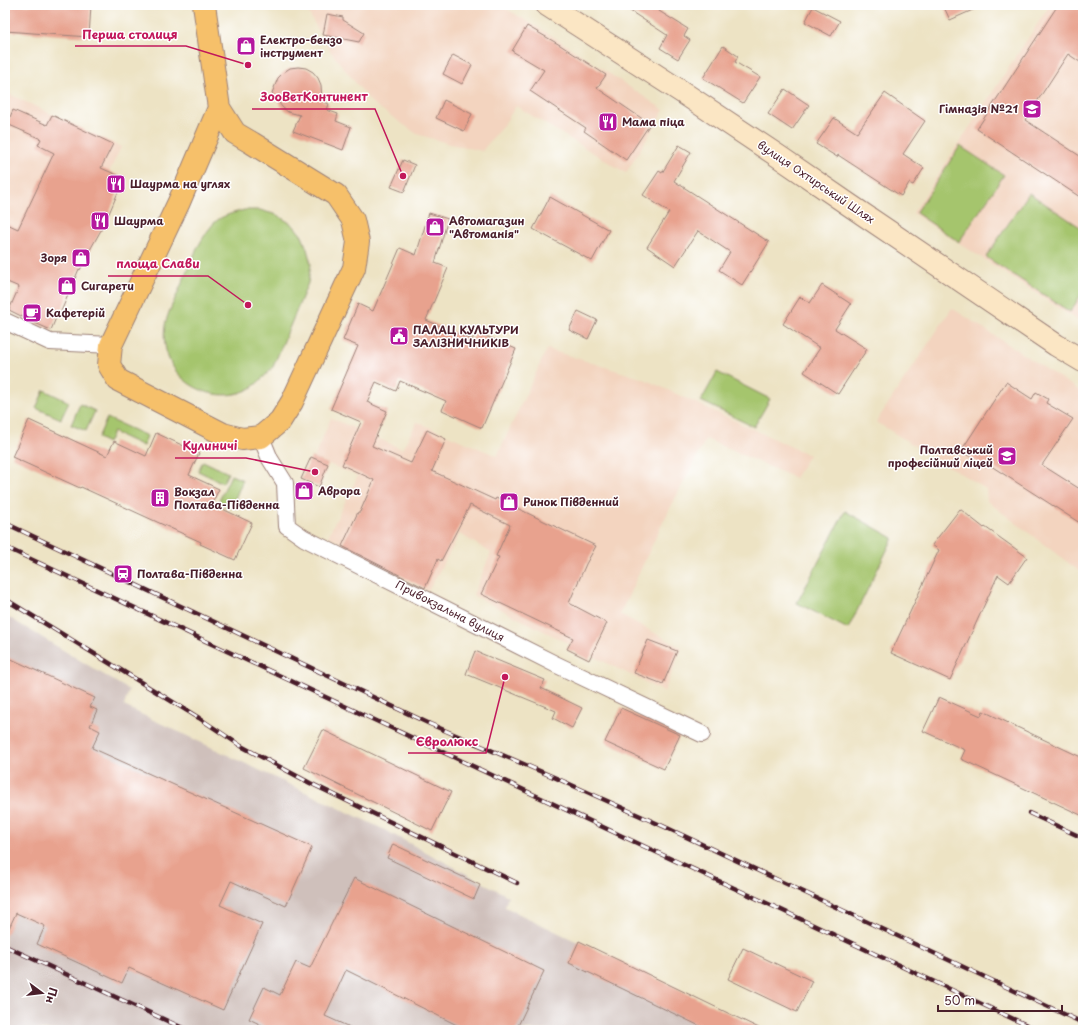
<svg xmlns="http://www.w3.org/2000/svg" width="1088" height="1035" font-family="'Playpen Sans',sans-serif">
<rect width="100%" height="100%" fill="#fff"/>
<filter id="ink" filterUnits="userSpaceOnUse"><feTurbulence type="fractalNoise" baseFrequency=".025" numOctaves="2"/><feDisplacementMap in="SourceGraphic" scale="8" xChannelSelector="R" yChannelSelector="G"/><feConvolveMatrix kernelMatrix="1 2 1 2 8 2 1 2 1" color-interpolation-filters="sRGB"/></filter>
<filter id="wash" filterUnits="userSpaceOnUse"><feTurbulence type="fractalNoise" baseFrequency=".012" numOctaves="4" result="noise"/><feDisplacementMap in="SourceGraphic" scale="16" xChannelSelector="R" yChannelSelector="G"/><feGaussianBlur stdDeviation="0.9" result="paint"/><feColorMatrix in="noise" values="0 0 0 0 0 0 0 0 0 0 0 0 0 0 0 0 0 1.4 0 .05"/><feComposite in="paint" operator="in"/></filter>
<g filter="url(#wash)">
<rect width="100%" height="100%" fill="#ede3c4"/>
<g fill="#f3d4bf">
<polygon points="304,5 500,5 554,37 664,110 626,173 516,106 505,123 482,151 450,144 417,134 371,102 330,51"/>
<polygon points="1050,5 1083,5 1083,312 1077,320 913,213"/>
<polygon points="5,92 121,147 48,302 5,282"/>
<polygon points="952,308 1083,393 1083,574 987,501 986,489 876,422"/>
<polygon points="547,349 644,379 809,455 795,478 706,439 661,526 620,614 682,648 664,692 473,595 491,553 460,534 428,591 328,536 358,476 314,458 331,418 402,449 417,422 497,456"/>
</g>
<polygon fill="#cfc0bb" points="5,615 129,690 124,706 379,827 508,896 505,907 760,1030 5,1030"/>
<g fill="#a5c56d" stroke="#78724c">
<polygon points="960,146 1004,175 959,242 916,213"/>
<polygon points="1029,193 1083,229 1083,292 1070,312 986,257"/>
<path d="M 244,210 L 260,210 L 277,215 L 293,225 L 302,236 L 307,249 L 311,264 L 308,283 L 273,367 C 266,375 259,382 251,388 C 220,406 177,387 167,354 C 164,344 163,331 166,321 C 169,310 175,300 179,290 C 189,268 197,242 214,223 C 222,215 234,213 244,210 Z"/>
<polygon points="717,372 770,399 754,427 701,401"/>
<polygon points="44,390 69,402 61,419 36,408"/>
<polygon points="80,404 95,411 86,431 71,425"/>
<polygon points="107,418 147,436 143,446 113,432 108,443 98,438"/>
<polygon points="203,461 228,473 223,483 198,471"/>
<polygon points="231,475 243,480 231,508 218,503"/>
<polygon points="845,511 893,538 848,629 797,603"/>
</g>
<g id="blocks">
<g fill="#e8a28e">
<polygon points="5,5 91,5 89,37 5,31"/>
<polygon points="621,5 663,5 659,11 688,29 684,36 690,40 678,59 660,48 667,35"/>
<polygon points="943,5 984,5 950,20"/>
<polygon points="1058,5 1083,5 1083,64 1068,54 1025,120 1083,158 1083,199 977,129"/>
<polygon points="813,7 840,21 831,36 805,22"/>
<polygon points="327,14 343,17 343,20 364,33 359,42 323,35"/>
<polygon points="527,26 560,45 606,75 597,88 650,124 626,160 584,131 586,128 530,91 544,70 512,51"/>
<polygon points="723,46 738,56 735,62 760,77 743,103 703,78"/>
<polygon points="453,55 472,65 462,84 443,74"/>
<polygon points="298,67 306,68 313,72 318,78 321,85 322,101 329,104 327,110 338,114 336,121 351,127 343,150 293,131 300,115 288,112 282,107 272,93 278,78 284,72 290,68"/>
<polygon points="785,89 809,105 792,130 768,114"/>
<polygon points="885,93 925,121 903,154 924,168 913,185 909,183 901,196 838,155 837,157 816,144 834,118 857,133"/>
<polygon points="444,100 472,114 464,131 436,118"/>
<polygon points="13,110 47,125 52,115 113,144 101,168 124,178 105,223 91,248 80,270 79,269 60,314 58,313 51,330 35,323 9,310 19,287 5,281 5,223 18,229 54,153 38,145 41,139 7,124"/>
<polygon points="679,145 691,152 674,181 769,242 742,285 719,270 730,252 698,231 675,266 647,247 669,212 643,195 659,171 662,173"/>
<polygon points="403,160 415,165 404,192 391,187"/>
<polygon points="550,197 609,230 592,261 533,229"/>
<polygon points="429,213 448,219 435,263 448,268 426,320 472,340 476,332 516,349 482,428 442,410 446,401 400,381 396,391 376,382 367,402 387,411 372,446 411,463 427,430 446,439 432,471 495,500 496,498 596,546 586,564 569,603 607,623 589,660 567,649 573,638 481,594 499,557 496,556 510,525 470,505 441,561 438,559 425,588 342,546 358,512 360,512 374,480 342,465 361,422 331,409 358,346 343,340 358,304 373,311 400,248 416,255"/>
<polygon points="822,285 851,304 835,329 867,349 838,394 804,372 820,348 783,324 800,297 810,303"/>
<polygon points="578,311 597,320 588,339 569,330"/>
<polygon points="1006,382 1032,399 1036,392 1048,399 1046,403 1073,419 1042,465 1083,491 1083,525 988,464 986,467 961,451"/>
<polygon points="29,420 107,456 114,441 146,456 156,433 199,453 189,475 219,489 212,504 252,523 235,560 200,544 201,542 144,516 81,487 80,488 12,457"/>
<polygon points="311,457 328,464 319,487 301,479"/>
<polygon points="960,509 984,528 985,527 1027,557 1009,583 998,575 950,680 891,653 939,550 932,545"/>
<polygon points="648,640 677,651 663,684 634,673"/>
<polygon points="475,651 545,680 541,688 582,708 572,728 553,718 556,711 466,674"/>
<polygon points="5,656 95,698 90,707 97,710 90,726 100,731 92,748 312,847 286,906 231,881 220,905 262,924 223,1010 129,968 122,983 37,944 45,926 16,913 5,937"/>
<polygon points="939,697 981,716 983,711 1083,758 1083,816 961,759 965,750 923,731"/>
<polygon points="621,708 680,735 664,769 605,742"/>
<polygon points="323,730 451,792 432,831 304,768"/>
<polygon points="393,844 480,885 474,899 387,858"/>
<polygon points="354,878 544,971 516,1030 467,1030 346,970 325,1016 356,1030 272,1030 249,1019 264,987 280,995 296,962 310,968"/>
<polygon points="579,941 763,1030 708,1030 569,963"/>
<polygon points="743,948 812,981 797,1012 728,979"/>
</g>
</g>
</g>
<g filter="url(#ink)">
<use href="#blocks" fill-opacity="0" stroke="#9c8178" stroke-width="1"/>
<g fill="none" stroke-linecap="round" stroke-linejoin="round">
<g stroke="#9c8178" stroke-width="18">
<g id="minor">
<polyline points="5,321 50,342 111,345"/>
<polyline points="261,437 270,459 285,483 287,526 304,538 555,664 702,734"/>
</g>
</g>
<g stroke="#9c8178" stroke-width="24">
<polyline id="secondary" points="547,5 682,92 778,156 848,204 1056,345 1083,361"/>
</g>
<g stroke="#9c8178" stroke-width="24">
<polyline id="primary" points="204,5 219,108 235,133 252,143 336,195 353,220 358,242 354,268 292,402 280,421 261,437 242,439 223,434 118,380 109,365 111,345 179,202 219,108"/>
</g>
<use href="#minor" stroke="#fff" stroke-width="16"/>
<use href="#secondary" stroke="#fbe6c4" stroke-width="22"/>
<use href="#primary" stroke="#f6c06b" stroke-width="22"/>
<g stroke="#4a1f2b" stroke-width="4.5">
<g id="rail">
<polyline points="5,523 430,724 556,778 665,827 1083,1023"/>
<polyline points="5,547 654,851 760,900 1037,1030"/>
<polyline points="5,599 199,718 241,746 310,783 517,883"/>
<polyline points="1029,813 1083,838"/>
<polyline points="5,946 187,1030"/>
</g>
</g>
<use href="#rail" stroke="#fff" stroke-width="3" stroke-dasharray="9" stroke-linecap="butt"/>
</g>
</g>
<defs>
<g id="shop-square" transform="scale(1)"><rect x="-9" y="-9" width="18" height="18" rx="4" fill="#b5179e" stroke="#fff"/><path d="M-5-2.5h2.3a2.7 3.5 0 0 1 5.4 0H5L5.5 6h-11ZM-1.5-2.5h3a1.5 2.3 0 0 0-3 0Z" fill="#fff"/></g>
<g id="school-square" transform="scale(1)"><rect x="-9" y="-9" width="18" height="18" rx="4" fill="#b5179e" stroke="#fff"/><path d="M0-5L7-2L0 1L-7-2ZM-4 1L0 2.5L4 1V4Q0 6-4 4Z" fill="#fff"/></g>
<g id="restaurant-square" transform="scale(1)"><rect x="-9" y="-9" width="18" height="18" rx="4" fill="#b5179e" stroke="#fff"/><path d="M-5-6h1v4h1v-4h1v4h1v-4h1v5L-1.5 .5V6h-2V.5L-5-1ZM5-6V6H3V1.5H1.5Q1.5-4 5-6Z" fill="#fff"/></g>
<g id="cafe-square" transform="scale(1)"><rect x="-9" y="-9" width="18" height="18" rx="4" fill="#b5179e" stroke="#fff"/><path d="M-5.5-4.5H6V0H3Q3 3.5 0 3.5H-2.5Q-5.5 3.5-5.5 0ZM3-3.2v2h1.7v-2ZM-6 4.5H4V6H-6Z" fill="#fff"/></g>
<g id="civic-square" transform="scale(1)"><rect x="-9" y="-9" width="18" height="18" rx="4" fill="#b5179e" stroke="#fff"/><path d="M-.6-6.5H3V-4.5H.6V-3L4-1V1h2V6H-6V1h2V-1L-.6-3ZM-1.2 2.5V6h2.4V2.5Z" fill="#fff"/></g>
<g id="university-square" transform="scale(1)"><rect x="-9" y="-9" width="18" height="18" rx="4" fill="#b5179e" stroke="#fff"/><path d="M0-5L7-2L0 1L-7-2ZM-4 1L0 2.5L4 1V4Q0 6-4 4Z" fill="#fff"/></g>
<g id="building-square" transform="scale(1)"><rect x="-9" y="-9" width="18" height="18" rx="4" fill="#b5179e" stroke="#fff"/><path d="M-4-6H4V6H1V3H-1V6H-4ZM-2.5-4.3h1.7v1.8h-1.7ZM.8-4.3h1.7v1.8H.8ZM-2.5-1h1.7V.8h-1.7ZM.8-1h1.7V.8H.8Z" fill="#fff"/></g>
<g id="station-square" transform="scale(1)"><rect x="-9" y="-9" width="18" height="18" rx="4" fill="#b5179e" stroke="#fff"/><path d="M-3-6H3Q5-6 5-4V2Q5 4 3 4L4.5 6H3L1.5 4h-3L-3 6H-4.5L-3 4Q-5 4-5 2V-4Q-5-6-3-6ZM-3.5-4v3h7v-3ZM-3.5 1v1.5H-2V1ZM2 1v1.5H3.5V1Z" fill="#fff"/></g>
</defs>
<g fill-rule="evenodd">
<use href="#shop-square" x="246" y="46"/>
<use href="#school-square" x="1032" y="109"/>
<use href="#restaurant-square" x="608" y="122"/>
<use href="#restaurant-square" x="116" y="184"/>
<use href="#restaurant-square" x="100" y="221"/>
<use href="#shop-square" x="435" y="227"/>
<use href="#shop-square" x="81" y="258"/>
<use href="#shop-square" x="67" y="286"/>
<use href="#cafe-square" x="32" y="313"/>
<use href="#civic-square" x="399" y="336"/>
<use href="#university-square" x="1007" y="456"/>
<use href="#shop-square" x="304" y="491"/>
<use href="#building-square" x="160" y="498"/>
<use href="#shop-square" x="509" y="502"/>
<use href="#station-square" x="123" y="574"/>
</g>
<g text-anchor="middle" stroke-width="3" stroke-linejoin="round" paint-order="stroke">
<g font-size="11" font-weight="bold" fill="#4a1f2b" stroke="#fff" text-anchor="start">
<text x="260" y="44">Електро-бензо<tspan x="260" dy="13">інструмент</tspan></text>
<text x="1018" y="113" text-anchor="end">Гімназія №21</text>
<text x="622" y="126">Мама піца</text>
<text x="130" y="188">Шаурма на углях</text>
<text x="114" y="225">Шаурма</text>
<text x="449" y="225">Автомагазин<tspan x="449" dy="13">"Автоманія"</tspan></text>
<text x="67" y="262" text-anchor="end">Зоря</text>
<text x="81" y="290">Сигарети</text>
<text x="46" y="317">Кафетерій</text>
<text x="413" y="334">ПАЛАЦ КУЛЬТУРИ<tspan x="413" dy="13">ЗАЛIЗНИЧНИКIВ</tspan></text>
<text x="993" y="454" text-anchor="end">Полтавський<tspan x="993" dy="13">професійний ліцей</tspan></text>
<text x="318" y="495">Аврора</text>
<text x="174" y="496">Вокзал<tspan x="174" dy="13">Полтава-Південна</tspan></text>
<text x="523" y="506">Ринок Південний</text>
<text x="137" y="578">Полтава-Південна</text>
</g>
<g font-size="11" fill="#4a1f2b" stroke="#fff">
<text transform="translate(816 182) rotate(34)" y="4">вулиця Охтирський Шлях</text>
<text transform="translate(450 611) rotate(27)" y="4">Привокзальна вулиця</text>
</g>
</g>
<path fill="none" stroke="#c2185b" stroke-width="1.5" d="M248 65L186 46H75M403 176L375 109H252M248 305L208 276H108M315 472L246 458H175M505 677L486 753H408"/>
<g fill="#c2185b" stroke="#fff" stroke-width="1.5">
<circle cx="248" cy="65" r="4"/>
<circle cx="403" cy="176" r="4"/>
<circle cx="248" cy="305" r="4"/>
<circle cx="315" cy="472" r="4"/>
<circle cx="505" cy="677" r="4"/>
</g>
<g font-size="12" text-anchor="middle" font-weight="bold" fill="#c2185b" stroke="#fff" stroke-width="3" stroke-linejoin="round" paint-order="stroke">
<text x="130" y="39">Перша столиця</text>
<text x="314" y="101">ЗооВетКонтинент</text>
<text x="158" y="268">площа Слави</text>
<text x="210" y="450">Кулиничі</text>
<text x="447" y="746">Євролюкс</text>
</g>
<rect width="1088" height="1035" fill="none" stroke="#fff" stroke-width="20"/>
<g transform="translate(42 993) rotate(105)" stroke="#ffffff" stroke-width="3" paint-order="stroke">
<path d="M0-3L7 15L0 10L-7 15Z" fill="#4a1f2b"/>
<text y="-6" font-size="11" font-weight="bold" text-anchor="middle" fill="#4a1f2b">Пн</text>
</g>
<path d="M938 1005v6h124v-6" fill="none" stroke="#4a1f2b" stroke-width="2"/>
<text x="944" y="1005" font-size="12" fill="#4a1f2b" stroke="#ffffff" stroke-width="3" paint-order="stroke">50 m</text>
</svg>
